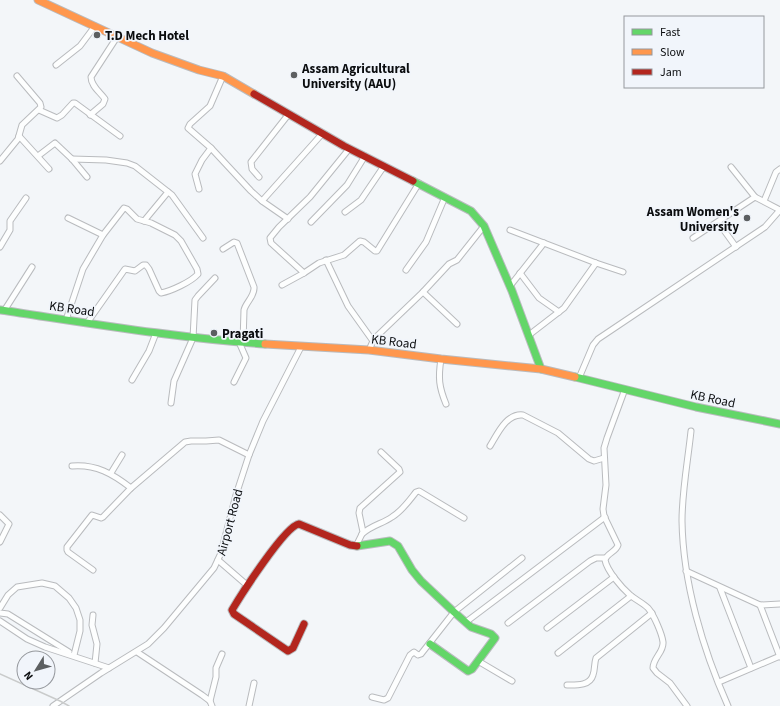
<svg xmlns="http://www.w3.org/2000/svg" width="780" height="706" font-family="'Source Sans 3',sans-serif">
<rect width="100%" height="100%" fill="#f3f6f9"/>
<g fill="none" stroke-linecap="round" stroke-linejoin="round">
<g stroke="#b9bbbe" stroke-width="7">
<g id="street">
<polyline points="56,65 80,46 95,26"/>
<polyline points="223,76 210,106 190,124 188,128 211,148 251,191 262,201 288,219"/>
<polyline points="39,110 57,118 62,115 73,103 75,103 120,136"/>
<path d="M 90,115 L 103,104 L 105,99 C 100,92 91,86 91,77 L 117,37"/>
<polyline points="19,136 49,169"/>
<polyline points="38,156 55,143 72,159 87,177"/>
<polyline points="72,159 106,160 127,163 135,166 172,195 203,238"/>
<polyline points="0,161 18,139 22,125 41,107 40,103 17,76"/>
<polyline points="731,167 755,197"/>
<polyline points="259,177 252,169 251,162 288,115"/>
<polyline points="199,189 195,174 202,160 211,148"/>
<polyline points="262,201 322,134"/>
<polyline points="764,201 776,172 780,169"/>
<polyline points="345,212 361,200 384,166"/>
<polyline points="68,218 103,235"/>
<polyline points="144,221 168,192"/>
<polyline points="311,222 347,185 365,156"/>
<polyline points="718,222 736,247"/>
<polyline points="510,230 596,263 623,272"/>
<polyline points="693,238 755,197 780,210"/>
<polyline points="0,247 10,230 10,221 26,198"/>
<path d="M 223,249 L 234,242 L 237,243 L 254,287 C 255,296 246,302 244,310 L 243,342"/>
<polyline points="326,260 348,306 373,341"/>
<polyline points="406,270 426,242 445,197"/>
<polyline points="304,273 271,243 270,238 279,227 310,197 349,149"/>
<polyline points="520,273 539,298 559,312"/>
<polyline points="282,285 304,273 319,263 344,255 360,241 364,242 375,251 377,251 419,183"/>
<polyline points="510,286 544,243"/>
<polyline points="423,292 457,324"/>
<polyline points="4,311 32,267"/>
<path d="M 66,320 L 83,269 L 103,235 L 124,208 L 127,209 L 137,219 L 151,223 L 175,235 L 181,241 L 197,269 L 198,274 C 191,282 171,291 161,293 L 159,291 L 149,269 L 146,265 L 143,265 L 135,271 L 125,269 L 87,323"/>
<polyline points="529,335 564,308 596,263"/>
<polyline points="369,350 373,341 376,337 423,292 449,264 457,260 484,226"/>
<path d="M 441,359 C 438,378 439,387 446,404"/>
<polyline points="579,378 593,345 598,339 765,227 780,210"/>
<polyline points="132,380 149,351 156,333"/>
<polyline points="234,382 246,358 239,342"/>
<path d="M 625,389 L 607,438 L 604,448 L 606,485 L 603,509 L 604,516 L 618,545 C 616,552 607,553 605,560 C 607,571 622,588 630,595 C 636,600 643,603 648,608 C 654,615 662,634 663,642 C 664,652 653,658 653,668 L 657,673 L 670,683 L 687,706"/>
<polyline points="171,403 174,381 193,338 195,300 198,296 215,278"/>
<path d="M 691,431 C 688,460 682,491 682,521 C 683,583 703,650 728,706"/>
<path d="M 490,446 C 497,435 506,413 523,415 L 558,433 L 589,459 L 594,461 L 604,458"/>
<path d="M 72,466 C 96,464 113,474 131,488"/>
<polyline points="111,473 122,455"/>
<polyline points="0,515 9,524 0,542"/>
<path d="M 362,534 C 372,525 382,524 392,517 C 402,511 409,501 416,492 L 419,491 L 464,518"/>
<polyline points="356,546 363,532 359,513 360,508 400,472 399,469 381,452"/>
<polyline points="218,560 248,586"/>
<polyline points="93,570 68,552 67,550 67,547 92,515 101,518 103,517 131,488 185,442 191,441 206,441 219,440 249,455"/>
<polyline points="686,571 760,605 780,604"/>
<polyline points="720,588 751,668"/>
<polyline points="760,605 780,657"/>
<polyline points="0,608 8,595 17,587 42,583 55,586 69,598 76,608 80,620 80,631 74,655"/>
<polyline points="0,613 8,614 69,652"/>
<polyline points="93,615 92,625 97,644 95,663"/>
<polyline points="0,621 27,639 45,647 109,668"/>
<polyline points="466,622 605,517"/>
<polyline points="508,623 590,561 596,558 605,558"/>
<polyline points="547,628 614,577"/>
<polyline points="137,652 202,695 210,701 212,706"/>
<polyline points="558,653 631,596"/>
<polyline points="478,661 512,681"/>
<polyline points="719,682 780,656"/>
<path d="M 567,685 C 576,685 590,686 593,675 C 595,670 594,664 596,658 L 652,613"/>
<polyline points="372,697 384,700 388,698 410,655 414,652 418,655 421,654 454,612 522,558"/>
<polyline points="210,701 216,677 216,668 222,654"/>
<polyline points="53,706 101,673 148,644 164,628 214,568 221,553 236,495 249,455 263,421 301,347"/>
<polyline points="249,706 254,683"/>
</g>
</g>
<g stroke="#b9bbbe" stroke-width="9">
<g id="fast">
<polyline points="413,181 471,211 484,226 512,291 541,369"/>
<path d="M 0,310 C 88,323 176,338 265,344"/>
<polyline points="575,377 696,407 780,424"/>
<polyline points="357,546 390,541 398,546 412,570 421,581 454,612 471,627 491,634 495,638 472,669 468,671 430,644"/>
</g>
</g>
<g stroke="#b9bbbe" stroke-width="9">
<g id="slow">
<polyline points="38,0 152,53 199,70 223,76 254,94"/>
<polyline points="265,344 369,350 441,359 541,369 575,377"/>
</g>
</g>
<g stroke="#b9bbbe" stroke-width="9">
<g id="jam">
<polyline points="254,94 344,146 413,181"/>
<path d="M 304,624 L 293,648 L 288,651 L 234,614 L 232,610 C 241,595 285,526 299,524 L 350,545 L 357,546"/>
</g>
</g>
<use href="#street" stroke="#fdfefe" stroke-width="5"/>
<use href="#fast" stroke="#63d668" stroke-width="7"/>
<use href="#slow" stroke="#ff974d" stroke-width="7"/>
<use href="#jam" stroke="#b3261e" stroke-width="7"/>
<polyline stroke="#c9cbcb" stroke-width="1.5" points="0,674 60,701 69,706"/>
</g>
<g fill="#5c5f61" stroke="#f1f5fb" stroke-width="1.5">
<circle cx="97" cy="35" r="4"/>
<circle cx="294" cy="75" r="4"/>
<circle cx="747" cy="218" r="4"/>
<circle cx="214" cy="333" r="4"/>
</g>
<g text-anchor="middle" stroke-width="3.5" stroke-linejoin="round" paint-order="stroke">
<g font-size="13" font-weight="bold" fill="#0b0d0f" stroke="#f1f5fb" text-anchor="start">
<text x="105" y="40">T.D Mech Hotel</text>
<text x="302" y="73">Assam Agricultural<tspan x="302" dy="15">University (AAU)</tspan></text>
<text x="739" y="216" text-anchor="end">Assam Women's<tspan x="739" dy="15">University</tspan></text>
<text x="222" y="338">Pragati</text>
</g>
<g font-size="13" fill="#0b0d0f" stroke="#f1f5fb">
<text transform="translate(72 308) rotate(8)" y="5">KB Road</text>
<text transform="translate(394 341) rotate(7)" y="5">KB Road</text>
<text transform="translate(713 398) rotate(12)" y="5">KB Road</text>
<text transform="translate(229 522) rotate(-75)" y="5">Airport Road</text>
</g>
</g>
<rect x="624" y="16" width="140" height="72" fill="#f1f5fb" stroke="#95989d"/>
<rect x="632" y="29" width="20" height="6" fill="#63d668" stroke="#95989d"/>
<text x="660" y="36" font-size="12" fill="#0b0d0f">Fast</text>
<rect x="632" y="49" width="20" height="6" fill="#ff974d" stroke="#95989d"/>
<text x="660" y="56" font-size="12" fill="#0b0d0f">Slow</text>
<rect x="632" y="69" width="20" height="6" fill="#b3261e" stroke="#95989d"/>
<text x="660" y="76" font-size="12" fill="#0b0d0f">Jam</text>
<g transform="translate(36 670) rotate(233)"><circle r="19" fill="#f1f5fb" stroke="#95989d"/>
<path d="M0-3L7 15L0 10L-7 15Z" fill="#5c5f61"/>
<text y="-6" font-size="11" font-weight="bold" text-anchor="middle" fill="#0b0d0f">N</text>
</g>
</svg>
